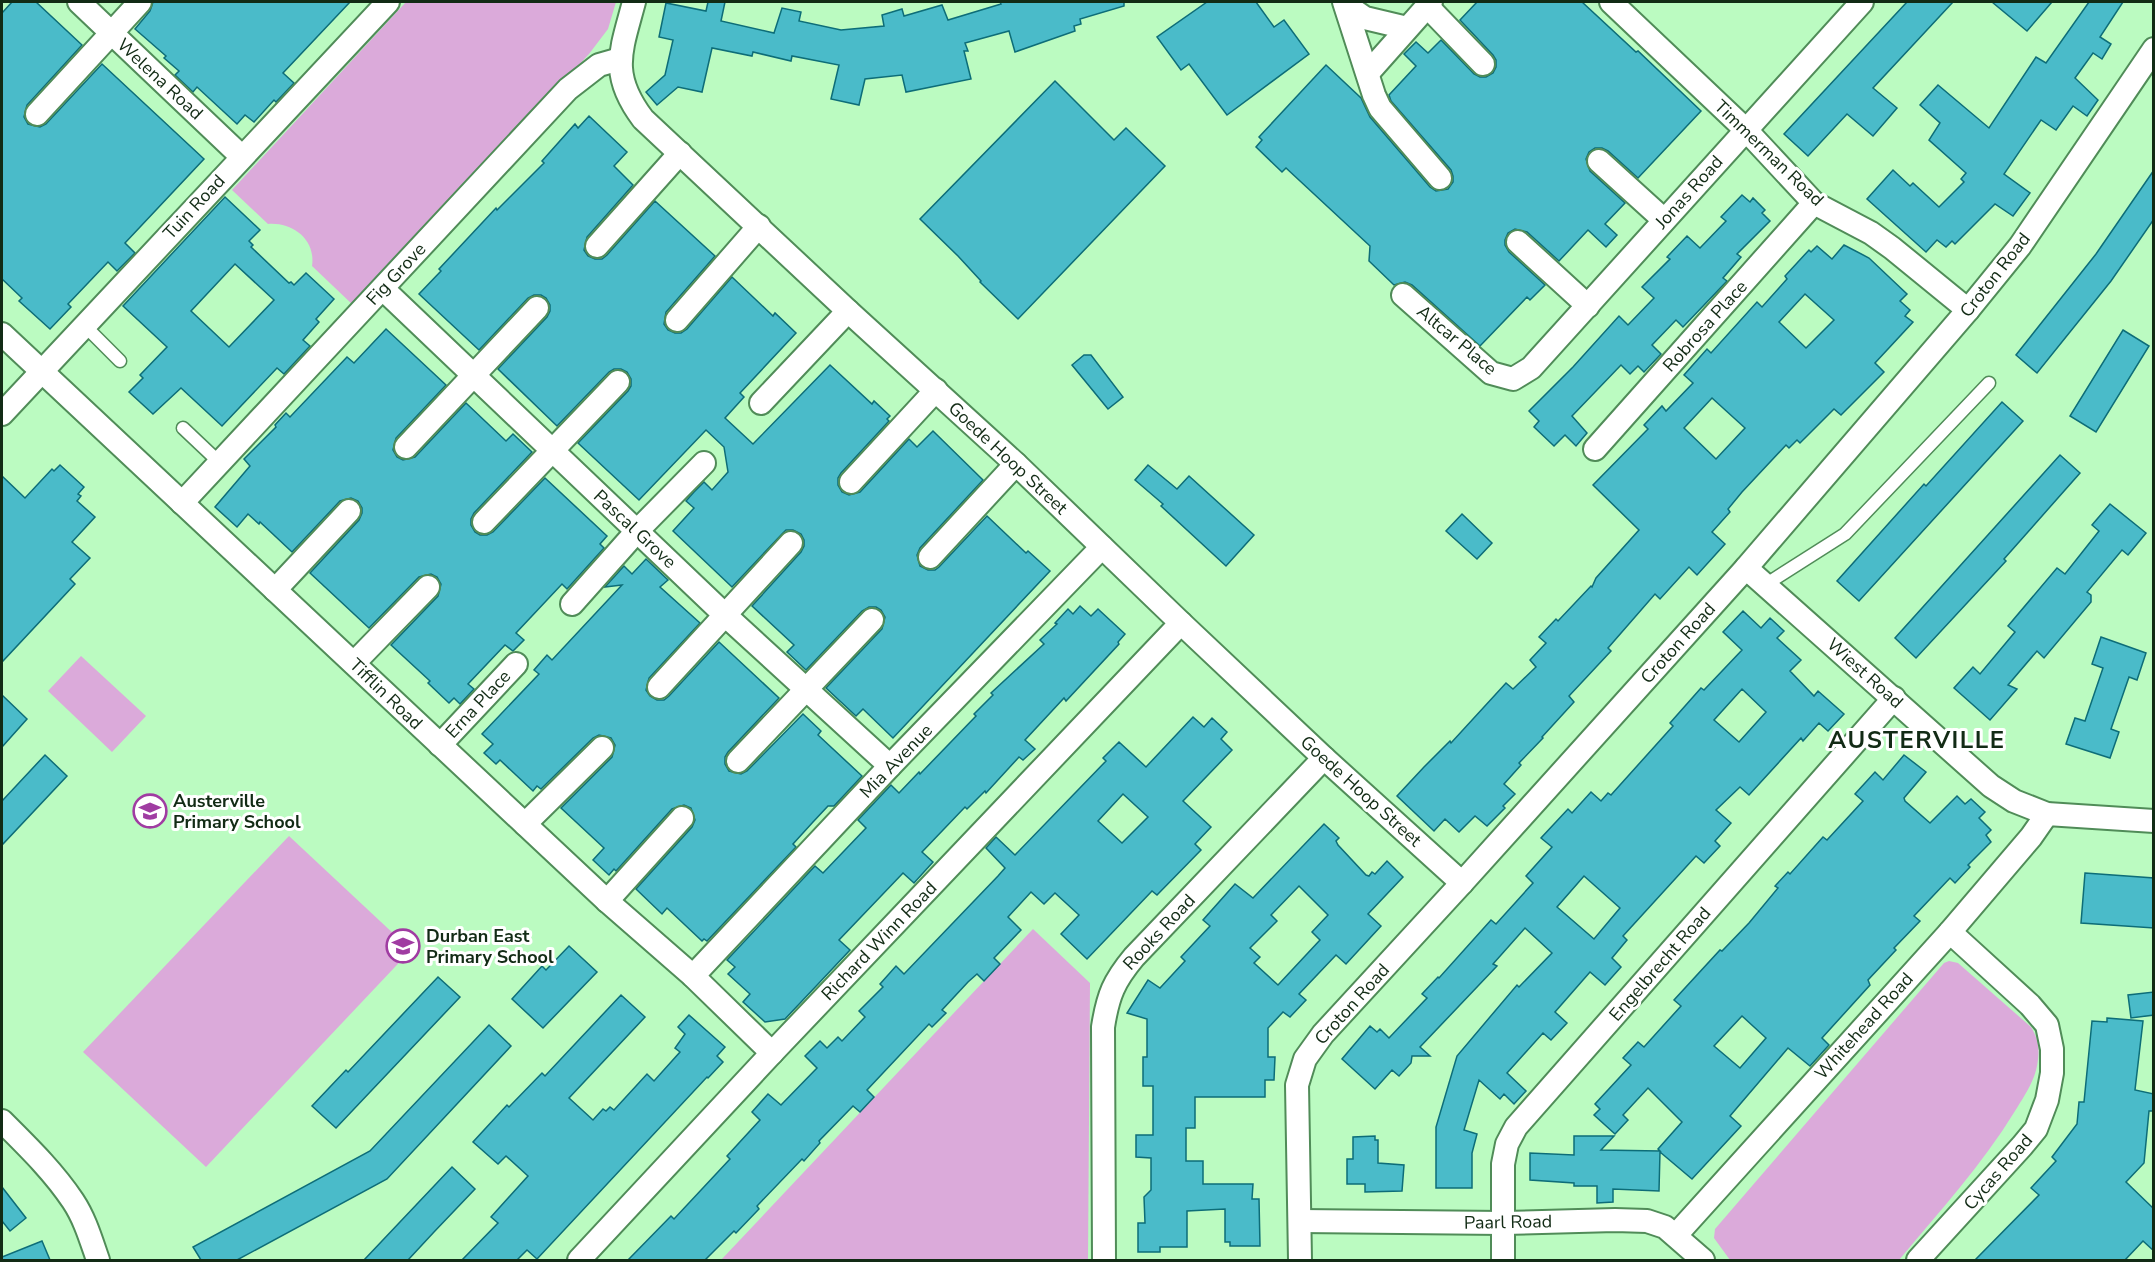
<svg xmlns="http://www.w3.org/2000/svg" width="2155" height="1262" font-family="'Nunito Sans',sans-serif">
<rect width="100%" height="100%" fill="#bbfbc1"/>
<g fill="#dbaada">
<path d="M 406,2 L 616,2 L 608,29 L 589,54 L 465,188 L 353,305 L 312,266 C 316,239 292,222 268,224 L 232,190 Z"/>
<polygon points="81,656 146,716 112,752 48,691"/>
<polygon points="289,836 411,950 206,1167 83,1052"/>
<polygon points="1033,929 1090,983 1088,1260 721,1260"/>
<path d="M 1949,961 L 1958,963 L 2031,1027 C 2039,1040 2040,1051 2037,1066 C 2034,1082 2023,1098 2015,1111 C 1982,1165 1939,1212 1899,1260 L 1730,1260 L 1714,1238 L 1715,1229 L 1944,963 Z"/>
</g>
<g fill="#4abbc9" stroke="#0d6d78" stroke-width="1.5" fill-rule="evenodd">
<polygon points="12,2 36,2 82,45 27,105 24,117 28,124 40,127 46,124 102,64 204,159 125,243 135,253 117,271 108,262 68,304 71,307 50,329 19,301 22,298 2,279 2,13"/>
<polygon points="153,2 350,2 283,73 294,83 276,102 274,100 254,122 245,115 237,124 197,87 193,92 175,75 179,71 164,58 166,56 135,29 150,11"/>
<polygon points="708,2 725,2 721,21 774,33 782,8 801,12 799,21 841,30 884,26 882,15 902,9 904,16 942,5 948,20 1001,4 1000,2 1124,2 1124,6 1080,19 1081,24 1074,26 1075,31 1015,52 1009,31 965,43 968,51 964,51 971,79 906,92 902,75 865,79 859,105 831,99 839,65 792,56 791,61 753,52 752,56 712,48 702,92 678,87 657,105 646,92 665,75 673,40 659,37 666,3 706,11"/>
<polygon points="1207,2 1256,2 1274,27 1284,20 1309,54 1227,115 1189,64 1181,70 1157,37"/>
<polygon points="1477,2 1582,2 1636,52 1638,51 1701,111 1638,178 1608,151 1602,148 1595,148 1589,152 1586,159 1590,171 1625,203 1605,224 1617,235 1606,247 1588,230 1559,261 1527,232 1515,229 1508,233 1505,240 1505,245 1509,252 1545,285 1530,300 1527,297 1480,346 1412,285 1405,282 1394,285 1369,261 1370,246 1286,168 1282,172 1256,147 1262,140 1259,137 1326,65 1361,98 1370,117 1430,187 1436,191 1448,189 1453,182 1453,176 1451,170 1391,101 1389,95 1416,66 1404,54 1416,42 1428,53 1441,40 1474,74 1480,77 1486,77 1493,73 1496,67 1496,60 1493,55 1460,20"/>
<polygon points="1907,2 1953,2 1873,88 1897,108 1873,136 1847,114 1808,156 1784,134"/>
<polygon points="1992,2 2052,2 2027,31"/>
<polygon points="2089,2 2123,2 2100,37 2111,44 2102,59 2093,53 2075,78 2098,100 2087,116 2073,106 2056,130 2041,120 2004,174 2030,193 2013,216 1995,204 1955,244 1952,241 1946,247 1937,240 1926,252 1867,199 1893,170 1910,186 1913,183 1939,207 1964,182 1961,179 1966,173 1929,140 1940,123 1920,105 1938,85 1989,128 2036,57 2046,63"/>
<polygon points="1055,81 1114,140 1126,128 1165,166 1018,319 980,282 981,281 958,256 920,219"/>
<polygon points="589,116 627,152 614,166 633,185 587,237 584,250 588,256 595,259 602,259 607,255 655,201 715,256 666,312 664,324 668,330 675,333 681,333 687,329 732,277 773,316 775,313 796,333 740,393 744,397 725,418 753,444 830,365 872,404 874,401 890,416 887,419 889,421 841,473 838,478 838,485 842,492 849,495 860,492 909,439 917,447 933,431 983,480 920,548 917,555 920,566 928,570 935,570 939,567 987,516 1026,553 1028,551 1050,571 893,738 863,709 856,716 826,688 882,629 885,617 881,610 876,607 869,607 862,611 806,670 787,652 794,645 752,606 801,552 804,546 804,540 801,534 793,530 786,530 782,534 732,587 673,531 694,508 686,501 694,492 704,482 712,490 728,472 724,447 706,430 639,500 578,443 628,391 631,386 631,379 627,372 621,369 614,369 609,372 557,426 498,369 547,317 550,311 550,305 546,298 541,295 534,295 528,298 479,350 419,294 441,271 439,269 496,208 497,210 544,163 542,161 575,124 578,128"/>
<polygon points="2154,170 2154,219 2111,281 2037,373 2016,355 2096,254"/>
<polygon points="1742,195 1750,202 1753,198 1765,210 1762,213 1770,221 1737,254 1741,257 1723,278 1727,281 1683,327 1676,320 1652,345 1661,354 1644,372 1638,366 1630,374 1621,365 1572,416 1587,433 1576,446 1565,435 1554,446 1534,427 1539,421 1529,411 1573,367 1619,316 1628,325 1654,298 1642,287 1670,259 1667,257 1687,236 1700,248 1726,221 1721,217"/>
<path d="M 225,197 L 260,230 L 249,241 L 253,245 L 251,247 L 289,283 L 291,282 L 294,285 L 306,273 L 334,299 L 316,319 L 319,322 L 303,340 L 310,346 L 284,374 L 277,368 L 222,426 L 181,388 L 153,414 L 129,392 L 143,378 L 140,375 L 167,347 L 123,306 ZM 235,264 L 274,300 L 229,347 L 191,311 Z"/>
<path d="M 1844,245 L 1869,258 L 1907,294 L 1900,301 L 1910,310 L 1905,316 L 1913,322 L 1875,363 L 1884,372 L 1841,415 L 1834,409 L 1800,443 L 1797,440 L 1789,448 L 1786,445 L 1742,492 L 1728,509 L 1730,512 L 1712,532 L 1725,544 L 1697,575 L 1689,567 L 1660,599 L 1655,594 L 1608,648 L 1611,651 L 1569,696 L 1574,702 L 1542,737 L 1543,738 L 1519,763 L 1521,765 L 1504,784 L 1515,794 L 1503,806 L 1505,808 L 1487,826 L 1475,816 L 1459,832 L 1445,819 L 1434,831 L 1397,796 L 1424,767 L 1450,741 L 1451,743 L 1506,683 L 1513,689 L 1536,667 L 1530,660 L 1546,643 L 1539,637 L 1556,619 L 1558,621 L 1591,586 L 1592,587 L 1596,578 L 1639,530 L 1593,485 L 1648,429 L 1644,425 L 1662,406 L 1666,411 L 1693,383 L 1684,375 L 1707,349 L 1711,353 L 1757,302 L 1762,307 L 1787,279 L 1785,276 L 1809,250 L 1811,252 L 1817,246 L 1832,259 ZM 1805,294 L 1834,320 L 1806,348 L 1779,322 ZM 1712,398 L 1745,428 L 1716,459 L 1684,428 Z"/>
<polygon points="386,329 446,385 396,438 393,450 397,457 403,460 415,457 466,403 506,441 513,434 532,452 474,513 471,519 471,525 475,532 480,535 487,535 493,532 545,478 607,536 600,544 604,548 567,589 562,584 516,633 524,640 513,651 505,645 468,684 474,689 460,704 454,698 449,703 428,683 430,681 391,645 438,596 441,584 437,577 431,574 419,577 369,628 310,573 359,520 362,513 362,508 358,501 351,498 340,501 292,552 260,522 259,524 248,514 237,527 215,507 250,466 244,459 276,427 275,425 286,413 290,417 347,357 354,363"/>
<polygon points="2123,330 2149,346 2096,432 2070,416"/>
<polygon points="1084,355 1091,355 1123,397 1108,409 1072,365"/>
<polygon points="2002,402 2023,421 1859,601 1837,581 1924,484 1926,486"/>
<polygon points="2060,455 2080,473 2004,559 2006,561 1916,658 1895,638"/>
<polygon points="60,465 84,487 78,494 81,496 77,501 95,517 72,542 90,558 70,579 75,584 2,662 2,476 25,498 52,469 54,471"/>
<polygon points="1148,465 1177,489 1189,476 1254,535 1226,566 1161,506 1163,504 1135,480"/>
<polygon points="2110,504 2146,533 2128,555 2122,550 2087,592 2091,595 2091,602 2044,658 2037,651 2008,685 2017,689 1990,720 1954,688 1973,667 1980,674 2015,632 2008,626 2057,568 2065,574 2099,531 2092,525"/>
<polygon points="1462,514 1492,543 1477,559 1446,531"/>
<polygon points="646,559 668,580 660,587 700,623 649,678 646,690 650,696 657,700 664,700 669,696 719,642 779,698 728,752 725,757 725,764 729,771 741,774 747,771 803,714 821,731 818,735 862,776 834,806 828,806 813,822 793,844 796,847 707,941 704,939 702,941 667,908 662,914 636,889 692,827 695,820 691,808 684,805 672,809 616,871 614,869 609,875 593,860 604,848 561,808 612,757 615,745 611,738 599,735 593,738 541,789 537,786 533,791 500,760 496,764 484,753 493,744 482,734 539,674 534,670 547,655 552,660 622,585 605,587 624,566 632,574"/>
<polygon points="1080,606 1091,616 1098,609 1125,634 1118,642 1119,644 1066,701 1064,698 1025,740 1035,749 1023,760 1019,757 986,793 985,791 967,809 965,807 922,852 933,862 914,883 903,873 839,940 850,950 819,983 785,1019 765,1022 743,1002 750,994 728,974 735,967 727,960 815,866 823,873 866,828 858,820 891,785 899,793 919,772 920,774 976,716 974,714 993,695 991,693 1044,644 1040,640 1057,624 1055,623 1068,609 1073,614"/>
<path d="M 1743,611 L 1761,628 L 1770,618 L 1784,631 L 1777,638 L 1801,660 L 1790,671 L 1814,696 L 1818,691 L 1844,714 L 1828,731 L 1819,723 L 1803,741 L 1801,738 L 1749,795 L 1740,787 L 1716,810 L 1731,823 L 1715,841 L 1720,846 L 1704,863 L 1696,856 L 1623,936 L 1627,940 L 1612,958 L 1621,967 L 1605,985 L 1590,972 L 1555,1012 L 1567,1023 L 1551,1040 L 1543,1033 L 1507,1073 L 1526,1091 L 1514,1104 L 1504,1094 L 1500,1099 L 1479,1080 L 1464,1130 L 1477,1134 L 1472,1153 L 1472,1188 L 1436,1188 L 1436,1127 L 1457,1056 L 1517,985 L 1519,987 L 1552,953 L 1525,928 L 1493,964 L 1497,966 L 1420,1047 L 1430,1056 L 1412,1056 L 1411,1063 L 1399,1076 L 1392,1070 L 1375,1089 L 1342,1059 L 1370,1026 L 1377,1032 L 1380,1029 L 1389,1038 L 1427,998 L 1422,994 L 1438,977 L 1439,978 L 1491,920 L 1496,924 L 1533,883 L 1526,876 L 1552,847 L 1541,838 L 1568,809 L 1572,813 L 1591,792 L 1601,801 L 1608,793 L 1611,795 L 1673,726 L 1670,723 L 1701,688 L 1704,690 L 1742,650 L 1723,632 ZM 1742,689 L 1766,712 L 1739,742 L 1714,720 ZM 1584,876 L 1620,908 L 1594,939 L 1557,907 Z"/>
<polygon points="2101,637 2146,653 2137,680 2129,677 2111,729 2119,732 2110,758 2066,744 2075,718 2085,721 2103,668 2092,664"/>
<polygon points="2,695 27,719 2,747"/>
<path d="M 1193,717 L 1204,727 L 1212,718 L 1227,732 L 1221,739 L 1232,750 L 1183,801 L 1211,827 L 1195,844 L 1201,850 L 1157,895 L 1152,891 L 1087,959 L 1061,934 L 1079,915 L 1055,893 L 1044,904 L 1031,892 L 1008,917 L 1021,930 L 994,958 L 1000,964 L 984,981 L 977,974 L 968,982 L 942,1010 L 946,1013 L 932,1027 L 929,1024 L 867,1090 L 874,1097 L 860,1112 L 853,1106 L 819,1141 L 820,1143 L 804,1161 L 802,1159 L 757,1206 L 759,1209 L 736,1233 L 734,1231 L 705,1260 L 628,1260 L 671,1216 L 674,1219 L 730,1159 L 727,1156 L 760,1120 L 752,1112 L 768,1094 L 781,1105 L 817,1068 L 805,1056 L 820,1041 L 827,1048 L 838,1037 L 842,1041 L 865,1017 L 859,1011 L 883,987 L 880,984 L 896,966 L 904,974 L 998,876 L 1005,868 L 986,848 L 996,837 L 1015,855 L 1106,761 L 1103,758 L 1119,742 L 1146,767 ZM 1123,794 L 1148,817 L 1122,843 L 1098,821 Z"/>
<polygon points="45,755 67,776 2,845 2,801"/>
<path d="M 1904,755 L 1926,772 L 1904,798 L 1905,801 L 1930,823 L 1957,796 L 1965,804 L 1971,799 L 1985,812 L 1979,818 L 1991,830 L 1986,835 L 1991,842 L 1968,865 L 1970,867 L 1955,883 L 1950,878 L 1914,916 L 1920,921 L 1894,948 L 1896,950 L 1868,980 L 1870,985 L 1822,1038 L 1829,1045 L 1810,1066 L 1788,1048 L 1730,1116 L 1741,1126 L 1692,1179 L 1660,1152 L 1659,1191 L 1613,1189 L 1613,1202 L 1597,1203 L 1597,1186 L 1574,1186 L 1574,1183 L 1530,1180 L 1530,1153 L 1574,1155 L 1574,1136 L 1614,1136 L 1601,1150 L 1660,1151 L 1658,1149 L 1682,1122 L 1648,1088 L 1623,1115 L 1628,1120 L 1615,1134 L 1594,1115 L 1600,1109 L 1595,1104 L 1631,1065 L 1623,1058 L 1638,1042 L 1644,1047 L 1681,1006 L 1674,1000 L 1720,950 L 1722,951 L 1749,923 L 1778,888 L 1775,886 L 1788,872 L 1790,874 L 1823,837 L 1827,840 L 1863,801 L 1855,794 L 1875,772 L 1883,780 ZM 1742,1016 L 1766,1038 L 1740,1068 L 1714,1046 Z"/>
<path d="M 1324,824 L 1339,838 L 1336,841 L 1338,845 L 1366,875 L 1369,876 L 1372,872 L 1375,874 L 1387,861 L 1403,877 L 1368,914 L 1381,926 L 1346,964 L 1336,955 L 1299,994 L 1306,1000 L 1290,1017 L 1283,1012 L 1268,1028 L 1268,1057 L 1275,1057 L 1274,1080 L 1265,1080 L 1265,1097 L 1195,1097 L 1195,1128 L 1186,1128 L 1186,1161 L 1203,1161 L 1203,1184 L 1253,1184 L 1252,1199 L 1259,1199 L 1260,1246 L 1230,1246 L 1230,1242 L 1225,1242 L 1225,1209 L 1187,1211 L 1187,1247 L 1160,1247 L 1160,1252 L 1138,1252 L 1138,1223 L 1145,1223 L 1144,1197 L 1151,1190 L 1151,1158 L 1136,1157 L 1136,1135 L 1153,1135 L 1153,1086 L 1143,1086 L 1143,1057 L 1147,1057 L 1147,1019 L 1127,1013 L 1148,980 L 1160,988 L 1185,961 L 1181,957 L 1210,926 L 1203,920 L 1235,884 L 1253,898 ZM 1299,886 L 1328,915 L 1312,932 L 1320,940 L 1278,985 L 1254,963 L 1260,957 L 1250,948 L 1277,921 L 1271,915 Z"/>
<polygon points="2085,873 2154,878 2154,928 2081,923"/>
<polygon points="569,946 597,972 543,1028 512,999 542,966 546,970"/>
<polygon points="438,977 460,997 336,1128 312,1106 346,1070 348,1072"/>
<polygon points="2154,992 2154,1015 2131,1018 2128,995"/>
<polygon points="621,995 645,1017 569,1098 593,1120 603,1109 606,1111 610,1107 614,1110 647,1074 654,1081 680,1052 675,1048 685,1034 678,1027 689,1015 725,1047 717,1056 723,1062 708,1078 707,1077 537,1259 527,1250 517,1260 462,1260 498,1223 491,1217 528,1176 506,1156 498,1164 473,1142 507,1105 509,1107 542,1073 545,1076"/>
<polygon points="2107,1018 2143,1021 2135,1090 2154,1094 2154,1111 2149,1111 2144,1163 2126,1182 2154,1209 2154,1251 2143,1241 2125,1260 1975,1260 2039,1195 2031,1188 2056,1161 2052,1157 2077,1124 2079,1102 2084,1102 2092,1021 2107,1022"/>
<polygon points="489,1025 511,1046 387,1179 237,1260 201,1260 193,1247 370,1151"/>
<polygon points="1375,1136 1375,1140 1378,1140 1378,1163 1404,1165 1402,1191 1365,1192 1365,1184 1347,1184 1347,1159 1353,1159 1353,1137"/>
<polygon points="452,1167 475,1189 434,1232 408,1260 364,1260"/>
<polygon points="2,1187 26,1218 10,1231 2,1221"/>
<polygon points="42,1241 50,1260 2,1260 2,1257"/>
</g>
<g fill="none" stroke-linecap="round" stroke-linejoin="round">
<g stroke="#508c58" stroke-width="15">
<g id="lane">
<polyline points="84,325 120,361"/>
<polyline points="183,428 220,463"/>
<polyline points="1765,585 1845,534 1989,383"/>
</g>
</g>
<g stroke="#508c58" stroke-width="26">
<g id="street">
<polyline points="79,2 241,156"/>
<path d="M 634,2 C 621,51 609,74 643,119 L 848,311 L 1016,464 L 1181,623 L 1324,758 L 1462,883"/>
<polyline points="1344,2 1374,95 1380,108 1440,178"/>
<polyline points="1611,2 1746,130 1814,203 1871,233 1892,248 1968,310"/>
<polyline points="1346,5 1365,18 1407,28"/>
<polyline points="1427,6 1483,64"/>
<polyline points="1368,73 1431,2"/>
<polyline points="37,114 140,2"/>
<polyline points="1599,161 1664,220"/>
<polyline points="1518,242 1588,306"/>
<polyline points="597,246 680,153"/>
<polyline points="383,289 725,615 890,766"/>
<polyline points="1403,295 1491,373 1513,379 1531,368 1862,2"/>
<polyline points="677,320 759,226"/>
<polyline points="2,334 607,901 693,976 772,1053"/>
<polyline points="761,403 848,311"/>
<polyline points="2,414 388,2"/>
<polyline points="406,447 537,308"/>
<polyline points="1595,449 1814,203"/>
<polyline points="851,482 936,390"/>
<polyline points="182,503 568,89 599,65 620,59"/>
<polyline points="484,522 618,382"/>
<polyline points="930,557 1016,464"/>
<polyline points="1746,568 1991,786 2014,801 2047,814 2154,821"/>
<polyline points="275,590 349,511"/>
<polyline points="572,604 637,531 704,463"/>
<polyline points="354,663 428,587"/>
<polyline points="659,687 791,543"/>
<polyline points="440,745 516,664"/>
<polyline points="738,761 872,620"/>
<polyline points="525,824 602,748"/>
<polyline points="607,901 682,818"/>
<polyline points="693,976 890,766 1102,547"/>
<path d="M 2,1121 C 27,1146 53,1171 73,1201 C 85,1219 91,1240 98,1260"/>
<polyline points="1300,1221 1503,1223 1615,1220 1647,1221 1665,1227 1703,1260"/>
<polyline points="1676,1235 1950,932 2031,837 2047,814"/>
<polyline points="579,1260 772,1053 1181,623"/>
<path d="M 1104,1260 L 1103,1027 C 1108,995 1114,981 1134,957 L 1324,758"/>
<polyline points="1300,1260 1297,1085 1305,1059 1323,1034 1462,883 1746,568 1968,310 2020,246 2154,49"/>
<polyline points="1503,1260 1503,1164 1507,1144 1516,1127 1894,698"/>
<polyline points="1918,1260 2022,1146 2036,1129 2047,1100 2052,1073 2052,1049 2047,1025 2030,1005 1950,932"/>
</g>
</g>
<use href="#lane" stroke="#fff" stroke-width="12"/>
<use href="#street" stroke="#fff" stroke-width="22"/>
</g>
<defs>
<g id="school-ring" transform="scale(1.725)"><circle r="9.5" fill="#fff" stroke="#a03ca2" stroke-width="1.5"/><path d="M0-5L7-2L0 1L-7-2ZM-4 1L0 2.5L4 1V4Q0 6-4 4Z" fill="#a03ca2"/></g>
</defs>
<g fill-rule="evenodd">
<use href="#school-ring" x="150" y="811"/>
<use href="#school-ring" x="403" y="946"/>
</g>
<g text-anchor="middle" stroke-width="6" stroke-linejoin="round" paint-order="stroke">
<g font-size="18" fill="#122b15" stroke="#fff">
<text transform="translate(160 79) rotate(43)" y="6">Welena Road</text>
<text transform="translate(1769 153) rotate(44)" y="6">Timmerman Road</text>
<text transform="translate(1689 192) rotate(-48)" y="6">Jonas Road</text>
<text transform="translate(194 207) rotate(-47)" y="6">Tuin Road</text>
<text transform="translate(396 274) rotate(-47)" y="6">Fig Grove</text>
<text transform="translate(1995 275) rotate(-52)" y="6">Croton Road</text>
<text transform="translate(1705 326) rotate(-48)" y="6">Robrosa Place</text>
<text transform="translate(1457 340) rotate(40)" y="6">Altcar Place</text>
<text transform="translate(1008 458) rotate(43)" y="6">Goede Hoop Street</text>
<text transform="translate(635 529) rotate(43)" y="6">Pascal Grove</text>
<text transform="translate(1678 643) rotate(-48)" y="6">Croton Road</text>
<text transform="translate(1865 673) rotate(42)" y="6">Wiest Road</text>
<text transform="translate(386 694) rotate(44)" y="6">Tifflin Road</text>
<text transform="translate(478 704) rotate(-47)" y="6">Erna Place</text>
<text transform="translate(896 761) rotate(-46)" y="6">Mia Avenue</text>
<text transform="translate(1361 791) rotate(42)" y="6">Goede Hoop Street</text>
<text transform="translate(1159 932) rotate(-47)" y="6">Rooks Road</text>
<text transform="translate(879 941) rotate(-46)" y="6">Richard Winn Road</text>
<text transform="translate(1660 964) rotate(-49)" y="6">Engelbrecht Road</text>
<text transform="translate(1352 1004) rotate(-48)" y="6">Croton Road</text>
<text transform="translate(1864 1026) rotate(-48)" y="6">Whitehead Road</text>
<text transform="translate(1998 1172) rotate(-49)" y="6">Cycas Road</text>
<text transform="translate(1508 1222) rotate(-1)" y="6">Paarl Road</text>
</g>
<g font-size="18" font-weight="bold" fill="#122b15" stroke="#fff" text-anchor="start">
<text x="173" y="807">Austerville<tspan x="173" dy="21">Primary School</tspan></text>
<text x="426" y="942">Durban East<tspan x="426" dy="21">Primary School</tspan></text>
</g>
<g font-size="24" font-weight="bold" letter-spacing="1.5" fill="#122b15" stroke="#fff">
<text x="1917" y="748">AUSTERVILLE</text>
</g>
</g>
<rect width="2155" height="1262" fill="none" stroke="#122b15" stroke-width="6"/>
</svg>
